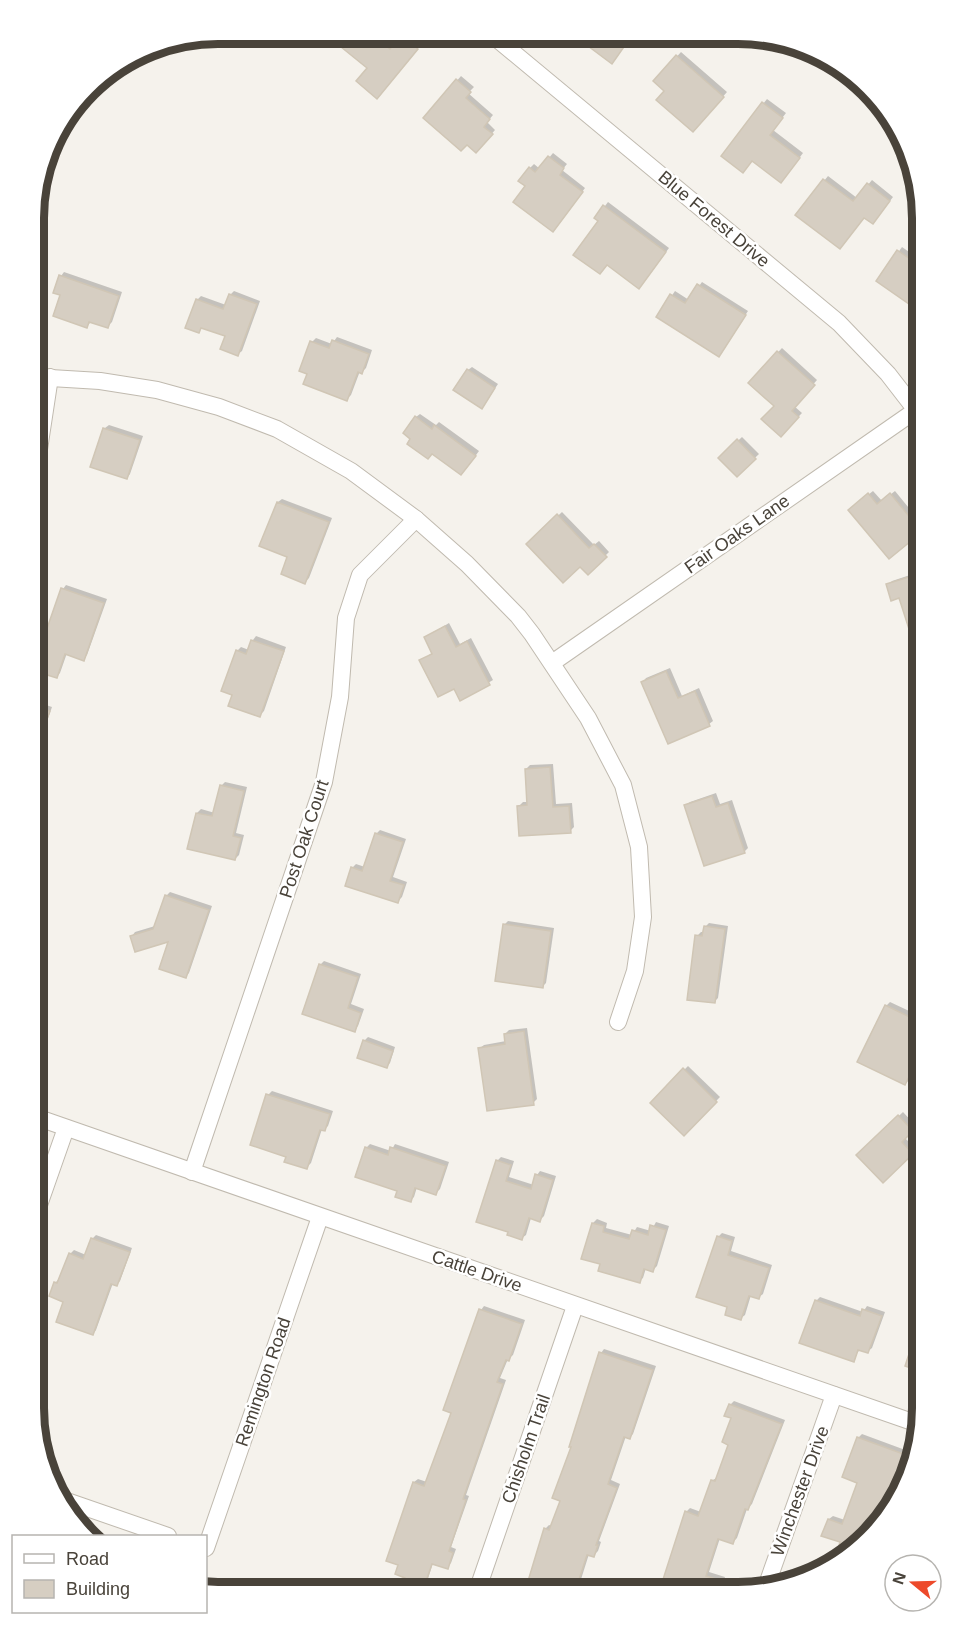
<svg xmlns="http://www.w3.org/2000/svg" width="955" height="1625" font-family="Arial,sans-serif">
<rect width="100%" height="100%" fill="#f5f2ec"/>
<g fill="#0003">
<polygon points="354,33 380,33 395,46 408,34 421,44 381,93"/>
<polygon points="681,52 727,92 697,126 666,91 655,81"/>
<polygon points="461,76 474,87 468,93 493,115 487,122 495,130 480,147 425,118"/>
<polygon points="767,99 786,113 773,130 803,153 785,177 753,159 723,155"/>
<polygon points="553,153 567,164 562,170 585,188 557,226 527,186 530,168 534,164 540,169"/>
<polygon points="828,176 857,198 872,180 893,197 876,219 865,216 797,215"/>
<polygon points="608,202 669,248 643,283 600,221 596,218"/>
<polygon points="902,247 922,261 922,311 878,281"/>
<polygon points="64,272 122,292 112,322 108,326 91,322 87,326 62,294 61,276"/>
<polygon points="702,282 748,311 719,355 658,316 675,291 689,300"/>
<polygon points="234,291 260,301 242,351 238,354 226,335 203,327 199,331 197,300 201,296 226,305 230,295"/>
<polygon points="337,337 372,350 366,368 362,372 360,371 351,395 347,399 309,373 301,370 312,342 316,338 332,344"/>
<polygon points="782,348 817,380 794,406 802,413 781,435 776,406 750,382"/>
<polygon points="472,367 498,384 485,403 468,370"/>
<polygon points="420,414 436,425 439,422 479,451 465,470 433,452 416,417"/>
<polygon points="109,425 143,436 130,474 127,478 92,466 105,428"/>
<polygon points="742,437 759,454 737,475 720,458"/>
<polygon points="873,491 882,501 895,491 922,524 922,530 889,557 854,506"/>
<polygon points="282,499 332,518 309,578 305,582 278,502"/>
<polygon points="562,512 594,545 599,541 609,552 588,573 580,565 528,544"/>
<polygon points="922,571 922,639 900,596 888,585 892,581"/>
<polygon points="66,585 107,599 87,655 83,659 67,653 60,673 56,677 35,669 63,589"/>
<polygon points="449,623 460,644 471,638 493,680 461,699 455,687 421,661 433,652 426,637"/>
<polygon points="256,636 286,647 264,711 260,715 237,651 241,647 249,650 253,640"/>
<polygon points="670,668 682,696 699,688 713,721 709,724 643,682 646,678"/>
<polygon points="34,701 52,707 36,752 34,755"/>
<polygon points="553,764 556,804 572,803 574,827 570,831 519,806 523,802 529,802 526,769 530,765"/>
<polygon points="225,782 247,787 236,833 244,835 239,855 235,859 197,813 201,809 215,813 221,786"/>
<polygon points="716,793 720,804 732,800 748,848 744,852 686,805 690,802"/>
<polygon points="380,830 406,839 393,877 407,882 402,897 398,901 352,868 356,864 365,867 376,834"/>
<polygon points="170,892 212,906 189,973 185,977 171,940 132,936 135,932 155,926 166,896"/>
<polygon points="508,921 554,928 546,983 542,987 504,925"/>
<polygon points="709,923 728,926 718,998 714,1002 697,936 701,932 704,932 705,927"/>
<polygon points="324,961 361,974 351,1004 364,1009 358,1026 354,1030 320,965"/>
<polygon points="890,1002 922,1017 922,1052 909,1080 905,1084 886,1006"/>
<polygon points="527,1028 537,1099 533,1103 480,1048 484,1045 506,1041 505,1034 509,1030"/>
<polygon points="368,1037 395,1047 390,1063 386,1067 364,1041"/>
<polygon points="688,1066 720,1097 684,1134 652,1103"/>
<polygon points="272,1091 333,1111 328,1126 324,1130 322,1129 311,1163 307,1167 288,1156 252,1144 268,1095"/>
<polygon points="903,1112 916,1126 904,1137 916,1149 883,1181 858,1155"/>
<polygon points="370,1144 391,1151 395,1144 449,1162 440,1189 436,1193 417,1187 414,1197 410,1201 399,1190 366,1148"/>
<polygon points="501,1157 514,1161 509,1177 534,1185 537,1175 540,1171 556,1176 544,1216 540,1220 531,1218 526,1235 522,1238 497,1161"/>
<polygon points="597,1219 607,1223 606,1228 632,1235 637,1227 651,1231 656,1222 669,1226 657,1266 653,1270 646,1268 643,1278 639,1281 601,1263 593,1223"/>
<polygon points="722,1233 735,1237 731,1251 772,1265 763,1294 759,1297 751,1295 745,1315 741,1318 729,1306 718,1237"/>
<polygon points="96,1235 132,1248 120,1281 116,1285 113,1283 96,1330 93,1334 65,1301 55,1283 59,1279 70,1254 74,1250 86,1255 92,1239"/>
<polygon points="820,1297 863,1312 867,1306 885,1312 872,1348 868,1351 860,1349 853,1360 816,1301"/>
<polygon points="484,1306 525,1320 513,1355 508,1359 500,1378 506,1380 466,1495 469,1496 451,1547 456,1549 451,1563 447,1567 433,1563 424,1591 402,1591 407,1577 414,1482 418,1479 427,1482 453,1413 444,1409 481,1310"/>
<polygon points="922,1338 922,1384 911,1380"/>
<polygon points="604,1349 656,1366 633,1434 629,1438 626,1436 611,1480 620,1484 599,1541 601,1542 598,1551 594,1555 589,1554 577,1592 526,1591 545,1529 549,1525 552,1526 562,1500 573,1446 571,1446 601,1353"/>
<polygon points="734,1401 785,1420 752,1504 747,1509 737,1538 733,1542 720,1538 709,1572 725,1577 720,1592 705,1592 686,1512 690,1508 701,1512 713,1480 718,1477 730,1444 733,1418 730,1405"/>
<polygon points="862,1434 908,1451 905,1461 912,1464 884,1520 842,1541 829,1519 833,1516 845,1520 859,1482 858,1438"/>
</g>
<g fill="#d6cec2" stroke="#d0c6b5" stroke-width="1.5">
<polygon points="352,33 371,33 390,49 402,35 418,49 377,99 356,81 367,68 341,47"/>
<polygon points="572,34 633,34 612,64"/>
<polygon points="676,55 724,97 693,132 656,100 664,91 653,81"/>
<polygon points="456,79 471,92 466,98 490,119 484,127 493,134 476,153 467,145 461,151 423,118"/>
<polygon points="762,102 783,118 770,135 800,158 781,183 752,161 743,173 721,156"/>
<polygon points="548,156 564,168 560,175 583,192 553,232 513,202 525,186 518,181 529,167 535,172"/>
<polygon points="823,179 853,201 867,183 890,201 873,224 864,218 840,249 795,215"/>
<polygon points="603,205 666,252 639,289 607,265 600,274 573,255 598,221 594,218"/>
<polygon points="897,250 922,267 922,313 876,281"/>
<polygon points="59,275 119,296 108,328 89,322 87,328 53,316 60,295 53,293"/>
<polygon points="697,284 746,315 719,357 656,317 670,294 685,303"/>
<polygon points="229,294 257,304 238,356 220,349 225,336 201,328 199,333 185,328 196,299 223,309"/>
<polygon points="332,340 369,354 362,374 358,372 347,401 303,384 307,374 299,371 310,341 329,348"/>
<polygon points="777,351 815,385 792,411 799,417 781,437 761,419 774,406 748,383"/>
<polygon points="467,369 495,388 482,409 453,390"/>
<polygon points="415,416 432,429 434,425 476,456 461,475 432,454 428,459 407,444 410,439 403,433"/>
<polygon points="103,428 140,440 127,479 90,467"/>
<polygon points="737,439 756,459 737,477 718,458"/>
<polygon points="868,493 877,504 890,493 922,532 889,559 848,510"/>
<polygon points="277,502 329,522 305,584 281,574 287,557 259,546"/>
<polygon points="557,514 589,548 594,544 607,557 588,575 580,567 563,583 526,544"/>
<polygon points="922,573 922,660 919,660 899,598 891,601 886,584"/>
<polygon points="61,588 104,603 84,661 65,654 57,678 34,671 34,666"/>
<polygon points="445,626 456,647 467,641 490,685 460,701 454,689 438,697 419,660 432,654 424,637"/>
<polygon points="251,640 284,651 260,717 228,706 232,695 221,691 236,650 246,654"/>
<polygon points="666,671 678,698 695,691 710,726 668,744 641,682"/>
<polygon points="34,706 50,711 36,750 34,750"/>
<polygon points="550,767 553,807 569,806 571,833 519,836 517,806 527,805 525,769"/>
<polygon points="220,785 244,791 233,836 241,838 235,860 187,849 196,813 212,816"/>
<polygon points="712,796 716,807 728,803 745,853 704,866 684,805"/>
<polygon points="375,833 403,842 390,881 404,885 398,903 345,886 351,867 362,871"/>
<polygon points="165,895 209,910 186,978 159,969 168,942 135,952 130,936 153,929"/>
<polygon points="503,924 551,931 543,988 495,981"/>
<polygon points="704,926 725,929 715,1003 687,1000 695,935 702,936"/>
<polygon points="319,964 358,977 348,1008 361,1013 355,1032 302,1014"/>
<polygon points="885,1005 922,1023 922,1050 905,1085 857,1062"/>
<polygon points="524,1031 534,1105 487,1111 478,1048 505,1044 504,1034"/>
<polygon points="363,1040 393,1051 387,1068 357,1058"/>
<polygon points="683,1068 717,1102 684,1136 650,1103"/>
<polygon points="266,1094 330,1114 325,1131 320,1130 307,1169 284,1162 286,1157 250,1145"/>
<polygon points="898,1115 913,1131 902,1142 913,1154 883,1183 856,1155"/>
<polygon points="365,1147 388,1155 390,1147 446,1166 436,1195 415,1188 411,1202 395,1197 397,1191 355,1177"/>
<polygon points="496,1160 511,1165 506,1181 531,1189 535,1174 553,1180 540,1222 529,1218 522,1240 507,1235 508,1232 476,1222"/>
<polygon points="592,1223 604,1226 603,1232 629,1239 632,1230 648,1235 650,1225 666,1230 653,1272 644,1269 640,1283 598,1271 600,1264 581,1259"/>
<polygon points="717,1236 732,1241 728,1255 769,1268 759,1299 749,1296 741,1320 725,1315 727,1307 696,1297"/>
<polygon points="91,1238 130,1252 117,1286 111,1284 93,1335 56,1322 63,1302 49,1296 54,1282 57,1283 69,1253 83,1259"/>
<polygon points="815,1300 860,1316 862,1309 882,1316 868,1353 858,1350 854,1362 799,1343"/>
<polygon points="479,1309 522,1324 509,1361 506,1360 497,1382 503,1384 463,1499 466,1500 449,1551 453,1553 448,1569 432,1564 423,1590 403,1584 405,1578 395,1574 398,1565 386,1561 413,1482 424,1486 451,1413 443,1410"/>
<polygon points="919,1324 922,1325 922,1372 905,1366"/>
<polygon points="599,1352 653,1370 630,1439 624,1437 608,1484 617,1488 596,1545 598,1545 594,1557 587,1555 575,1592 525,1591 544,1528 549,1530 560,1501 552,1498 571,1447 569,1447"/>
<polygon points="729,1404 782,1424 748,1510 745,1509 733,1544 718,1539 706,1576 722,1581 718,1592 659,1592 685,1511 698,1516 711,1480 715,1481 728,1445 722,1442 731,1418 724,1416"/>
<polygon points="857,1437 906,1455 902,1465 909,1468 903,1485 884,1520 835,1558 840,1542 821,1536 828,1519 842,1524 857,1483 842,1477"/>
</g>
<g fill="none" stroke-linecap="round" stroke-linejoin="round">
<g stroke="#c0baaf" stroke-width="18">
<g id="minor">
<polyline points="491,34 839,323 888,374 922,418"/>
<polyline points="34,377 100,381 157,390 219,407 277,429 351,471 416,519 467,564 518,616 532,634 588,718 623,785 639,847 643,917 635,971 618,1022"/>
<polyline points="34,467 38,456 50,377"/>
<polyline points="552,663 922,406"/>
<polyline points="33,1116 921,1425"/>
<polyline points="192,1172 324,782 340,697 346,618 360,575 416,519"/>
<polyline points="33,1222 66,1128"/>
<polyline points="64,1500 168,1536"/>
<polyline points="206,1548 320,1217"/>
<polyline points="766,1587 834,1395"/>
<polyline points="477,1591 575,1306"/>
</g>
</g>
<use href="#minor" stroke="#fff" stroke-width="16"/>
</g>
<g text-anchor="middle" stroke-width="5" stroke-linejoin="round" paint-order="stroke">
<g font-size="18" fill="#49433a" stroke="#fff">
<text transform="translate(714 219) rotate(40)" y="6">Blue Forest Drive</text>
<text transform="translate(737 534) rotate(-35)" y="6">Fair Oaks Lane</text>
<text transform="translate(304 839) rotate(-72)" y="6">Post Oak Court</text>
<text transform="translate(477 1271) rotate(19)" y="6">Cattle Drive</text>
<text transform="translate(263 1382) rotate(-71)" y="6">Remington Road</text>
<text transform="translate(526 1449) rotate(-71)" y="6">Chisholm Trail</text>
<text transform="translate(800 1491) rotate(-70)" y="6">Winchester Drive</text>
</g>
</g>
<path d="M0 0H955V1625H0ZM218 44H738A174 174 0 0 1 912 218V1408A174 174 0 0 1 738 1582H218A174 174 0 0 1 44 1408V218A174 174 0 0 1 218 44Z" fill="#fff" fill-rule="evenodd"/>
<path fill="none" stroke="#49433a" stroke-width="8" d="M218 44H738A174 174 0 0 1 912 218V1408A174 174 0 0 1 738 1582H218A174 174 0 0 1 44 1408V218A174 174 0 0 1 218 44Z"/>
<rect x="12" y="1535" width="195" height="78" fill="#ffffff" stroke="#b6b4b0" stroke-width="1.5"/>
<rect x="24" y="1554" width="30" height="9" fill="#ffffff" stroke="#b6b4b0" stroke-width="1.5"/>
<text x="66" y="1565" font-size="18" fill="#49433a">Road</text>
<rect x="24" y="1580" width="30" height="18" fill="#d6cec2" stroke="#b6b4b0" stroke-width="1.5"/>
<text x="66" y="1595" font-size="18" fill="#49433a">Building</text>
<g transform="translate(913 1583) rotate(289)"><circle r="28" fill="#ffffff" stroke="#b6b4b0" stroke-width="1.5"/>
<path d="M0-4.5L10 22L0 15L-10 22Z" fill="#ed4a2b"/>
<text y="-9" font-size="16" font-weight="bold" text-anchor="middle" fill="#49433a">N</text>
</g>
</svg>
